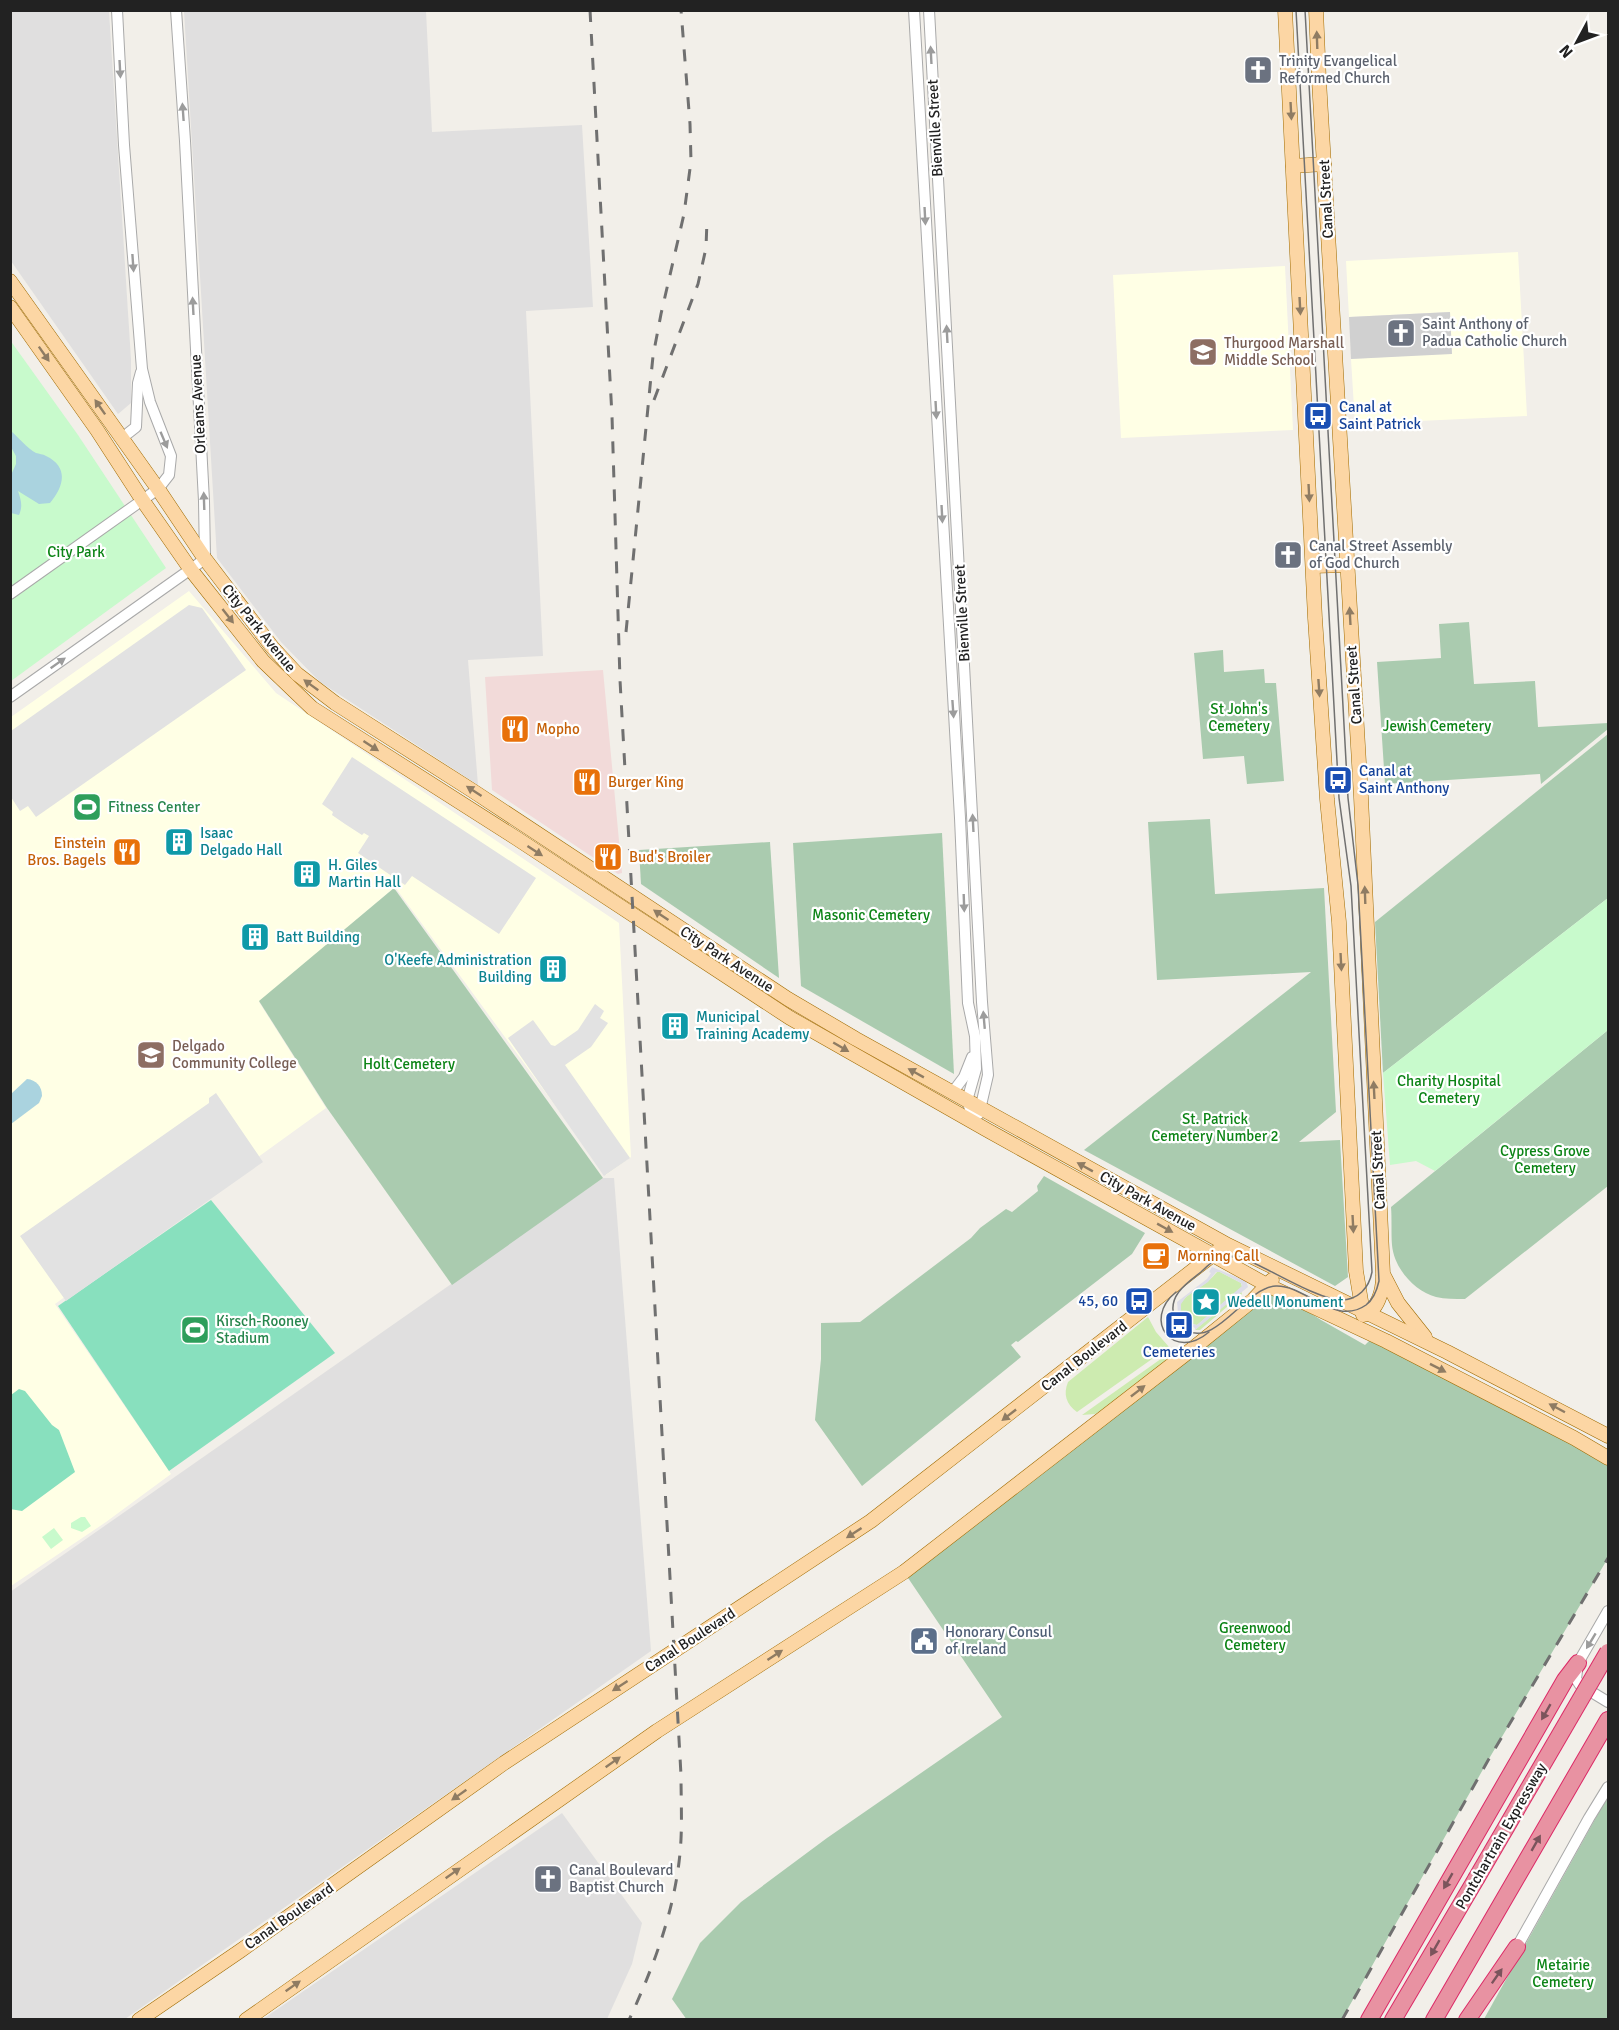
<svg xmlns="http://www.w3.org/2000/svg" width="1619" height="2030" font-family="Signika,sans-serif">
<rect width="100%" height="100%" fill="#f2efe9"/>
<g fill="#e0dfdf">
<polygon points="10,11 109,11 131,360 131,403 118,414 11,261"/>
<polygon points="184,11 426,11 432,132 582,125 593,307 526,311 543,656 468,660 478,785 320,682 281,642 217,558"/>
<polygon points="603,1178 614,1178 651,1651 125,2019 11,2019 10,1592"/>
<polygon points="562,1813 642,1923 632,1964 607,2019 263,2019"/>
</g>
<polygon fill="#f2dad9" points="603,670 622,873 618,874 492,790 485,677"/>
<g fill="#ffffe5">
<polygon points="1518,252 1527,416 1355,424 1351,359 1452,353 1450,312 1349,317 1346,261"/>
<polygon points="1285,266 1293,430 1121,438 1113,275"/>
<polygon points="189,591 276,693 619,923 631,1157 606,1175 395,887 259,1002 326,1108 55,1304 171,1474 106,1522 11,1586 11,717"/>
</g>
<polygon fill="#d0d0d0" points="1450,312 1452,354 1351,359 1349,317"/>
<g fill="#cdebb0">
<path d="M 1218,1271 L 1241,1283 L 1242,1287 L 1197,1325 C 1190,1324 1184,1321 1181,1314 C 1174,1299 1198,1290 1207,1282 C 1211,1279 1214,1275 1218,1271 Z"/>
<polygon points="1241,1291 1242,1294 1200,1330 1195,1330"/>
<path d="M 1148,1317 L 1156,1332 L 1169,1347 L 1077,1412 C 1066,1404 1063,1394 1068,1382 Z"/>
<polygon points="1172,1351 1175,1353 1100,1411 1095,1414 1082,1415"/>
</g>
<g fill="#aacbaf">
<polygon points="1469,622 1474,684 1535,681 1538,727 1608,723 1608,729 1541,784 1540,774 1385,784 1377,662 1441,658 1439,624"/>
<polygon points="1223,650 1224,672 1264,669 1265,683 1276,683 1284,781 1247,784 1244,756 1203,759 1194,653"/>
<polygon points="1608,734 1608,898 1383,1073 1375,922"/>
<polygon points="1210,819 1215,894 1324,888 1336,1112 1299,1142 1340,1140 1348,1277 1335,1286 1084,1150 1311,972 1157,980 1148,822"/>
<polygon points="942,833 954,1074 801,986 793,843"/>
<polygon points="770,842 779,978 641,884 639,850"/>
<polygon points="394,888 603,1178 452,1285 327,1108 259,1001"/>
<path d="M 1608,1030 L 1608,1186 L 1465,1299 C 1455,1299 1445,1299 1436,1297 C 1414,1291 1394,1268 1392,1245 C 1391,1233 1392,1219 1391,1207 Z"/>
<polygon points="1044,1176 1145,1233 1132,1254 1018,1342 1016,1341 1011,1345 1021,1357 862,1486 815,1420 821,1359 821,1323 860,1322 971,1238 980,1228 1006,1209 1012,1212 1038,1191 1037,1186"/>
<polygon points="1267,1285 1321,1320 1365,1345 1375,1335 1608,1458 1608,1558 1490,1757 1342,2019 687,2020 672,1999 700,1943 741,1902 827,1838 1002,1717 904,1572"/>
<polygon points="1608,1796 1608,2019 1484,2019"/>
</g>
<g fill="#c8facc">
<polygon points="10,340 78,435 166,568 11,681"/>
<polygon points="1608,898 1608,1030 1435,1171 1416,1161 1390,1165 1383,1073"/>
<polygon points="81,1517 85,1517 91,1526 82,1532 71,1528 71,1523"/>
<polygon points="54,1528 63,1540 51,1549 42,1537"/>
</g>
<g fill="#88e0be">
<polygon points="211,1200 335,1353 169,1471 58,1306"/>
<polygon points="19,1389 25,1391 52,1425 59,1430 75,1472 22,1511 10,1509 11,1395"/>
</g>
<g fill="#e2e2e2">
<polygon points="189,605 202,608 246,670 36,817 28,806 20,811 11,797 11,731"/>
<polygon points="352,757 536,878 499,934 412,876 405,885 358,853 369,836 364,833 362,835 345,824 332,815 333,812 322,804"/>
<polygon points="595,1004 604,1011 600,1018 608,1023 591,1047 565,1065 630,1158 604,1176 508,1038 533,1020 551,1045 555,1046 578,1030"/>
<polygon points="216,1093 263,1162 66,1301 20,1236 209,1103 209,1098"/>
</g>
<path fill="#dddde8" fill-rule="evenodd" d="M 1212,1267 L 1246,1281 L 1248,1287 L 1195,1330 L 1195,1328 L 1181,1320 L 1178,1313 L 1177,1302 L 1207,1279 L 1211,1273 L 1209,1272 ZM 1216,1272 L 1220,1272 L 1241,1283 L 1242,1286 L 1197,1325 L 1189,1323 L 1181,1314 L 1181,1304 L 1186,1297 L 1208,1282 Z"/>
<g fill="#aad3df">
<path d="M 11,431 C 19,438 27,448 36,453 C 39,454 43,454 46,456 C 69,467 64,486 50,503 L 39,504 L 18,491 C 21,500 23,506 19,515 L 11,513 L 11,475 L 16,464 L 16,456 L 11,447 Z"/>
<path d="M 27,1079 C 36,1080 42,1086 42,1096 L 39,1103 L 11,1124 L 11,1094 Z"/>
</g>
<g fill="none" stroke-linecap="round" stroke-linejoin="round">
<g stroke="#a9a9a9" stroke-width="12">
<g id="minor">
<polyline points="914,10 960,818 968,1003 975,1036 976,1069 967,1101 976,1124"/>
<polyline points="929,10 982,1002 988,1075 979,1114"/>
<polyline points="122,438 136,427 138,383 141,372"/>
<polyline points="10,594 158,489 169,475 171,456 150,402 142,369 124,145 117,10"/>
<polyline points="10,697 205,559 204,501 185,141 176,10"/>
<polyline points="952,1093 964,1077 972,1057"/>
<polyline points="1608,1611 1578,1663 1576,1679 1580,1685 1608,1702"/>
<polyline points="1517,1947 1589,1818 1608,1787"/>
</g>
</g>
<g stroke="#a06b00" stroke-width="15">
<g id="major">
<polyline points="1285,10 1315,618 1327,799 1339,922 1356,1271 1362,1307 1364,1313"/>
<polyline points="1316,10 1319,80 1361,797 1383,1274 1398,1303 1425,1337"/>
<polyline points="1293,166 1324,164"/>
<polyline points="10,281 158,489 205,559 272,647 297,674 335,703 473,791 788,999 856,1039 1228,1245 1447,1352 1608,1436"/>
<polyline points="10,307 97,430 143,501 191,570 263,661 312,708 516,838 790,1018 987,1130 1267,1285 1386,1341 1574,1438 1608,1458"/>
<polyline points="1313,566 1347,565"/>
<path d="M 1363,1315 C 1378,1311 1383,1290 1383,1276"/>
<polyline points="139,2020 240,1951 504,1763 871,1521 1219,1250"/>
<polyline points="246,2020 657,1731 904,1572 1196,1346 1253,1300 1272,1280"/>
</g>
</g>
<g stroke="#dc2a67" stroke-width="18">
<g id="highway">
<polyline points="1369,2020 1565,1680 1578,1663"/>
<polyline points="1393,2020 1476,1879"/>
<polyline points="1434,2020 1608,1720"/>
<polyline points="1467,2020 1517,1947"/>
</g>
</g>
<use href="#minor" stroke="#fff" stroke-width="10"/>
<use href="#major" stroke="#fcd6a4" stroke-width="14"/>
<use href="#highway" stroke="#e892a2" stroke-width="16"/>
<g stroke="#707070" stroke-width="1.5">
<path d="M 1296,10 L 1339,798 L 1351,886 L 1372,1272 C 1369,1288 1358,1300 1341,1300 C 1318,1300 1267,1267 1242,1258 C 1234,1256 1227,1255 1219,1258 C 1212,1261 1206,1267 1201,1272 C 1187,1283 1168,1295 1174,1316 C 1176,1322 1180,1327 1185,1330 C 1217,1348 1244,1288 1276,1286 C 1306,1285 1335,1327 1366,1305 C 1374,1299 1377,1290 1379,1281 L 1358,885 L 1348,798 L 1305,10"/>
<path d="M 1176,1292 C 1141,1321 1174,1362 1209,1332"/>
</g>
<g stroke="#707070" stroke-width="3" stroke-dasharray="12 12" stroke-linecap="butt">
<path d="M 590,10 L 612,416 L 620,680 L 681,1775 C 681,1796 682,1818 681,1839 C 678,1902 655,1964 629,2020"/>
<polyline points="654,400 698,284 706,248 707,220"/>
<polyline points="626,632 653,356 661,314 684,214 691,161 690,124 681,10"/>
<polyline points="1342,2020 1490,1757 1608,1558"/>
</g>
<g stroke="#dc2a67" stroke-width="18" stroke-linecap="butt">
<polyline id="highway-bridge" points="1476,1879 1608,1652"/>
</g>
<use href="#highway-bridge" stroke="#e892a2" stroke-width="16"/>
</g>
<defs><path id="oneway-solid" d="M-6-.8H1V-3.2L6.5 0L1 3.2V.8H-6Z" transform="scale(1.5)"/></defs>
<g fill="#8f7c63">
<use href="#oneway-solid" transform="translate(1317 40) rotate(-92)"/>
<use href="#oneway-solid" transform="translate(1291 111) rotate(87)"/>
<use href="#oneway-solid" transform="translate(1300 306) rotate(87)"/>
<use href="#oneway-solid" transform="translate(44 354) rotate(55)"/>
<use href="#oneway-solid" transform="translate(100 407) rotate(-125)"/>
<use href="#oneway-solid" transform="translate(1309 493) rotate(87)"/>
<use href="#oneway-solid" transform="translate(228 616) rotate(52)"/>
<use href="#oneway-solid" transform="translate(1350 616) rotate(-93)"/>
<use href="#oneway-solid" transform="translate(311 685) rotate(-144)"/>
<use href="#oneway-solid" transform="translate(1319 688) rotate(86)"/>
<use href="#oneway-solid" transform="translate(371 746) rotate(33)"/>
<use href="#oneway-solid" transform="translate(474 791) rotate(-147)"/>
<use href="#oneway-solid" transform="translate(535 851) rotate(33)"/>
<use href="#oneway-solid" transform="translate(1365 895) rotate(-92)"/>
<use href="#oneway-solid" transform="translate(661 915) rotate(-146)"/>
<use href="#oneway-solid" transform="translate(1341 962) rotate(87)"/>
<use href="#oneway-solid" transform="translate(841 1047) rotate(30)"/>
<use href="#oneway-solid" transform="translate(916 1073) rotate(-151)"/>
<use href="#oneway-solid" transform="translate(1374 1090) rotate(-93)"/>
<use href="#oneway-solid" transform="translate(1085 1167) rotate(-151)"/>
<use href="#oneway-solid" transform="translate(1353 1224) rotate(87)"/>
<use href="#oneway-solid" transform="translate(1165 1228) rotate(29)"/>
<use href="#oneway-solid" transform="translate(1438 1368) rotate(27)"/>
<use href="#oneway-solid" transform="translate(1138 1391) rotate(-38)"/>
<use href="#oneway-solid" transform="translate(1557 1408) rotate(-152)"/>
<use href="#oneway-solid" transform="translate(1009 1415) rotate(142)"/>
<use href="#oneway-solid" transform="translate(854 1533) rotate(147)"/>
<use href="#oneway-solid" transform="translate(775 1655) rotate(-33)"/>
<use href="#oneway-solid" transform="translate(620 1686) rotate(147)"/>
<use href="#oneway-solid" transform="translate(613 1762) rotate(-35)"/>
<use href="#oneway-solid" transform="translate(459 1795) rotate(145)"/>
<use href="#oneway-solid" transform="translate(453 1873) rotate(-35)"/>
<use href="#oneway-solid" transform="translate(293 1986) rotate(-35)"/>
</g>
<g fill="#9c9c9c">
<use href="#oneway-solid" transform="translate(931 55) rotate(-93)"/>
<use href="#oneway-solid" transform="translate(120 69) rotate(87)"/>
<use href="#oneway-solid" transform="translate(183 112) rotate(-94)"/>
<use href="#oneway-solid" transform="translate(925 216) rotate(87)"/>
<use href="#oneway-solid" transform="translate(133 263) rotate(86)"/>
<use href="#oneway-solid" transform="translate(193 306) rotate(-93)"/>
<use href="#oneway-solid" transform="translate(947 334) rotate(-93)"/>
<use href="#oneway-solid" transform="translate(936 410) rotate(87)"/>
<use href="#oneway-solid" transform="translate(164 440) rotate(67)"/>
<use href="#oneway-solid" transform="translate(204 501) rotate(-92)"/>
<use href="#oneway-solid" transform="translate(942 514) rotate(87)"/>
<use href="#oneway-solid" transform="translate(58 663) rotate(-35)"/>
<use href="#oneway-solid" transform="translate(953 709) rotate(86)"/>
<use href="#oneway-solid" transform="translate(973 823) rotate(-93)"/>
<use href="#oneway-solid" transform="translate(964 903) rotate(88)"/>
<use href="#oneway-solid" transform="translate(984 1020) rotate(-95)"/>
<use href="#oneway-solid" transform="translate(1591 1641) rotate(121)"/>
</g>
<g fill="#7b545c">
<use href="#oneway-solid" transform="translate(1546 1712) rotate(120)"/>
<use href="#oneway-solid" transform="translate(1536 1843) rotate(-60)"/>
<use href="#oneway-solid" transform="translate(1448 1881) rotate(120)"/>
<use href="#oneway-solid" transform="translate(1435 1948) rotate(120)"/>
<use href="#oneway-solid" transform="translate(1497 1976) rotate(-55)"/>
</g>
<defs>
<g id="church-square" transform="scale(1.5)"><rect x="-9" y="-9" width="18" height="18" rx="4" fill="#6b7280" stroke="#fff"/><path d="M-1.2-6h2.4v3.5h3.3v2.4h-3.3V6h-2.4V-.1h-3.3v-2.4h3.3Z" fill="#fff"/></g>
<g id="school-square" transform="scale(1.5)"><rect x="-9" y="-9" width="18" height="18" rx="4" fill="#8d6e63" stroke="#fff"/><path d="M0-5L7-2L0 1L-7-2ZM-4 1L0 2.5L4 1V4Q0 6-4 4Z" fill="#fff"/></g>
<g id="bus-square" transform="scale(1.5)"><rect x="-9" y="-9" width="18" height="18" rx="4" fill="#1a4fb4" stroke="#fff"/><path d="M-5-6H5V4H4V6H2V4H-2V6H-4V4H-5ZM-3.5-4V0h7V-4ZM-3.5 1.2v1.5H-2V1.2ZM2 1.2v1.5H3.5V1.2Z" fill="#fff"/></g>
<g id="restaurant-square" transform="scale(1.5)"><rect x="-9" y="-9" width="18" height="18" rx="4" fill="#e8710a" stroke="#fff"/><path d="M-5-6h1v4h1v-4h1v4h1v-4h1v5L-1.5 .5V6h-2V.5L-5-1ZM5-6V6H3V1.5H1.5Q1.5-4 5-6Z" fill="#fff"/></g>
<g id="stadium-square" transform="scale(1.5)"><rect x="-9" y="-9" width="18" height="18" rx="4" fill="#2e9e5b" stroke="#fff"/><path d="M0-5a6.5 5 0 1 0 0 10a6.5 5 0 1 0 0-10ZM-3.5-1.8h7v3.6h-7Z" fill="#fff"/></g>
<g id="building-square" transform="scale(1.5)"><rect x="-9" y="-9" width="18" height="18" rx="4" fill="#0f9aa8" stroke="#fff"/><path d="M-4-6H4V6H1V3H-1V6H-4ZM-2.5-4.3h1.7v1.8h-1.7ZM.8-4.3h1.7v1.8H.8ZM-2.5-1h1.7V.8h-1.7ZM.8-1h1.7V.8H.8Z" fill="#fff"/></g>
<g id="university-square" transform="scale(1.5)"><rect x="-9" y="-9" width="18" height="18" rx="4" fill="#8d6e63" stroke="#fff"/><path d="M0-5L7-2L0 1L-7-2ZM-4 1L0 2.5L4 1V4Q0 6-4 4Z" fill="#fff"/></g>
<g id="cafe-square" transform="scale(1.5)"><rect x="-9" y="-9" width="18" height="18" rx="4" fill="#e8710a" stroke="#fff"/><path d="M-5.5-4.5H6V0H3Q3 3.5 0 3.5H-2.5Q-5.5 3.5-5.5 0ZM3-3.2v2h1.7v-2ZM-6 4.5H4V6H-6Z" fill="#fff"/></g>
<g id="sight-square" transform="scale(1.5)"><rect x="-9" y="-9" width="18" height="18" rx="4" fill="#0f9aa8" stroke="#fff"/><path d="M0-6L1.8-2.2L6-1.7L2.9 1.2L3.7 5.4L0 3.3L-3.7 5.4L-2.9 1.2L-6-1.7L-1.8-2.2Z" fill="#fff"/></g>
<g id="civic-square" transform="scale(1.5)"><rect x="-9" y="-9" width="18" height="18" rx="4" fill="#5c6f8a" stroke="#fff"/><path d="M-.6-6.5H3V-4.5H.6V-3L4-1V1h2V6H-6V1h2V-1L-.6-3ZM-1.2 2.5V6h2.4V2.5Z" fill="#fff"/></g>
</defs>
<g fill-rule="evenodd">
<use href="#church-square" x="1258" y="70"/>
<use href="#church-square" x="1401" y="333"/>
<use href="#school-square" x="1203" y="352"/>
<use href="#bus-square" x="1318" y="416"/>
<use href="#church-square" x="1288" y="555"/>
<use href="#restaurant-square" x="515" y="729"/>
<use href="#bus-square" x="1338" y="780"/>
<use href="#restaurant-square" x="587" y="782"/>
<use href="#stadium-square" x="87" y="807"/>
<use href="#building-square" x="179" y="842"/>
<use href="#restaurant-square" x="127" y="852"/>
<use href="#restaurant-square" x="608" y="857"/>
<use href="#building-square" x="307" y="874"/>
<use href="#building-square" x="255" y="937"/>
<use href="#building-square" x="553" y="969"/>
<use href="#building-square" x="675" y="1026"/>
<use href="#university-square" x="151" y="1055"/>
<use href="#cafe-square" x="1156" y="1256"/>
<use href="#bus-square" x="1139" y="1301"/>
<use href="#sight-square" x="1206" y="1302"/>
<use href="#bus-square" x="1179" y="1325"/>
<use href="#stadium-square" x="195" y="1330"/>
<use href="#civic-square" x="924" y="1641"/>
<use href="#church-square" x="548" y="1879"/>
</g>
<g text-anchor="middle" stroke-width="4.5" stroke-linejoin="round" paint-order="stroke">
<g font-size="15" fill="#5b616d" stroke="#fff" text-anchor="start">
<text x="1279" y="66">Trinity Evangelical<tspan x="1279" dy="17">Reformed Church</tspan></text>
<text x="1422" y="329">Saint Anthony of<tspan x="1422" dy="17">Padua Catholic Church</tspan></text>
<text x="1309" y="551">Canal Street Assembly<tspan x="1309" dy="17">of God Church</tspan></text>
<text x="569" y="1875">Canal Boulevard<tspan x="569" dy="17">Baptist Church</tspan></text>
</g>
<g font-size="15" fill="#222" stroke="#fff">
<text transform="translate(935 128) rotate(-93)" y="5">Bienville Street</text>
<text transform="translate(1326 199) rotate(-93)" y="5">Canal Street</text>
<text transform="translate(198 404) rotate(-93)" y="5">Orleans Avenue</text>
<text transform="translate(962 613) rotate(-93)" y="5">Bienville Street</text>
<text transform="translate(259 628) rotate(51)" y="5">City Park Avenue</text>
<text transform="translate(1354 685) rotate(-94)" y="5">Canal Street</text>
<text transform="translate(727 959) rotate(33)" y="5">City Park Avenue</text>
<text transform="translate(1378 1170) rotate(-93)" y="5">Canal Street</text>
<text transform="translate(1148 1201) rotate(29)" y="5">City Park Avenue</text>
<text transform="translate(1084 1356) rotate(-38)" y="5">Canal Boulevard</text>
<text transform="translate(690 1640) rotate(-33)" y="5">Canal Boulevard</text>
<text transform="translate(1501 1836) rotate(-60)" y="5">Pontchartrain Expressway</text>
<text transform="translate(289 1916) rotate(-35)" y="5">Canal Boulevard</text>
</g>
<g font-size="15" fill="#785e54" stroke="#fff" text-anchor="start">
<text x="1224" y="348">Thurgood Marshall<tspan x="1224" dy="17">Middle School</tspan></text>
<text x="172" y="1051">Delgado<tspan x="172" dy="17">Community College</tspan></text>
</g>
<g font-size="15" fill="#164399" stroke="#fff" text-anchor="start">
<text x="1339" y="412">Canal at<tspan x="1339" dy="17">Saint Patrick</tspan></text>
<text x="1359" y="776">Canal at<tspan x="1359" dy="17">Saint Anthony</tspan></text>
<text x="1118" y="1306" text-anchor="end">45, 60</text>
<text x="1179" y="1357" text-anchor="middle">Cemeteries</text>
</g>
<g font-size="15" fill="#0c8416" stroke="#fff">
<text x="76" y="557">City Park</text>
<text x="1239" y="714">St John's<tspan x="1239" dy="17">Cemetery</tspan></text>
<text x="1437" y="731">Jewish Cemetery</text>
<text x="871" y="920">Masonic Cemetery</text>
<text x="409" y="1069">Holt Cemetery</text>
<text x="1449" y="1086">Charity Hospital<tspan x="1449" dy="17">Cemetery</tspan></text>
<text x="1215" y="1124">St. Patrick<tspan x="1215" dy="17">Cemetery Number 2</tspan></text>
<text x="1545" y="1156">Cypress Grove<tspan x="1545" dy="17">Cemetery</tspan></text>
<text x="1255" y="1633">Greenwood<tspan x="1255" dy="17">Cemetery</tspan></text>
<text x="1563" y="1970">Metairie<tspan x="1563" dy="17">Cemetery</tspan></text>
</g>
<g font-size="15" fill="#c56008" stroke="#fff" text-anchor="start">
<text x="536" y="734">Mopho</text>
<text x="608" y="787">Burger King</text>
<text x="106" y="848" text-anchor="end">Einstein<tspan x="106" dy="17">Bros. Bagels</tspan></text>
<text x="629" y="862">Bud's Broiler</text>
<text x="1177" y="1261">Morning Call</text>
</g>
<g font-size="15" fill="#27864d" stroke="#fff" text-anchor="start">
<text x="108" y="812">Fitness Center</text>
<text x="216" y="1326">Kirsch-Rooney<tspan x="216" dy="17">Stadium</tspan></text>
</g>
<g font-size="15" fill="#0d838f" stroke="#fff" text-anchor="start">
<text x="200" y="838">Isaac<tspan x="200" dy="17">Delgado Hall</tspan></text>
<text x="328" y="870">H. Giles<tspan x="328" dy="17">Martin Hall</tspan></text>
<text x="276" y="942">Batt Building</text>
<text x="532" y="965" text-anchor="end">O'Keefe Administration<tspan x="532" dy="17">Building</tspan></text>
<text x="696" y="1022">Municipal<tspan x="696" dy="17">Training Academy</tspan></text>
<text x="1227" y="1307">Wedell Monument</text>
</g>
<g font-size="15" fill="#4e5e75" stroke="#fff" text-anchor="start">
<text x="945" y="1637">Honorary Consul<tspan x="945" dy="17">of Ireland</tspan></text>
</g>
</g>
<rect width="1619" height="2030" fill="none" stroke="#222222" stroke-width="24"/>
<g transform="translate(1577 42) rotate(229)" stroke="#ffffff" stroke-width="4.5" paint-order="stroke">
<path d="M0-4.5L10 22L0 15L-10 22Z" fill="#222222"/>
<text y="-9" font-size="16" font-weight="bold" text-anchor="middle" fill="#222222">N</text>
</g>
</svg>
